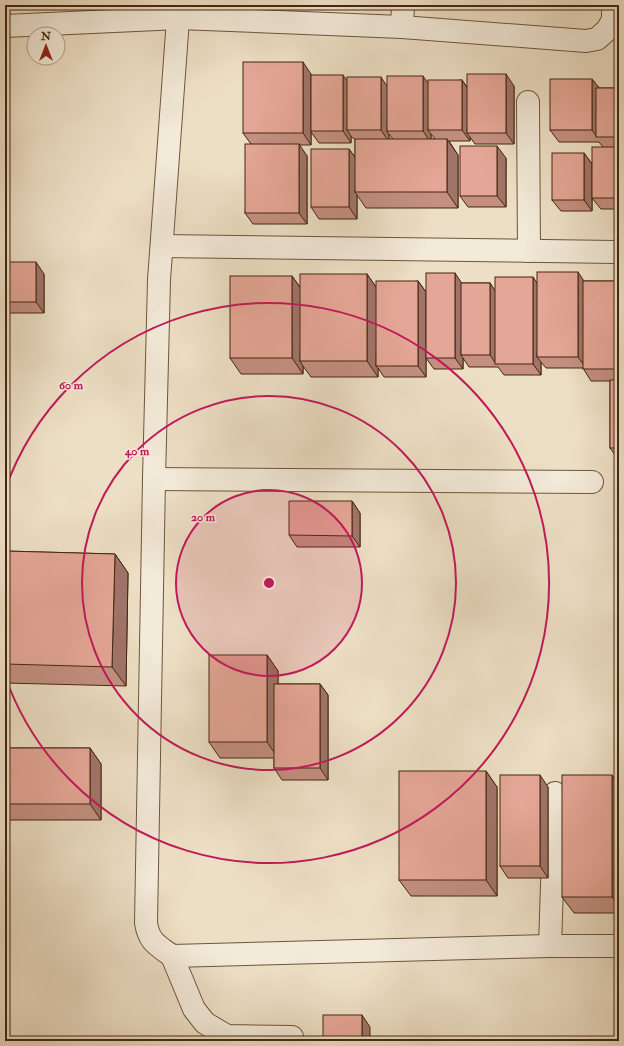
<svg xmlns="http://www.w3.org/2000/svg" width="624" height="1046" font-family="'IM FELL Double Pica',serif">
<rect width="100%" height="100%" fill="#eddfc5"/>
<filter id="stains"><feTurbulence type="fractalNoise" baseFrequency=".005" numOctaves="4"/><feColorMatrix values="0 0 0 0 .2 0 0 0 0 .09 0 0 0 0 .02 0 0 0 .5 -.17"/></filter>
<radialGradient id="worn" r=".72"><stop offset=".6" stop-color="#630" stop-opacity="0"/><stop offset="1" stop-color="#630" stop-opacity=".3"/></radialGradient>
<g fill="none" stroke-linecap="round" stroke-linejoin="round">
<g stroke="#6e553c" stroke-width="24">
<g id="minor">
<path d="M 179,5 L 159,280 L 154,479 L 146,923 C 149,942 157,945 172,956 L 550,946 L 619,946"/>
<polyline points="5,26 179,18 402,27 586,41 597,39 607,30 613,20 613,5"/>
<polyline points="402,27 403,5"/>
<polyline points="528,102 529,251"/>
<polyline points="162,246 616,252"/>
<polyline points="154,479 592,482"/>
<polyline points="550,946 555,793"/>
<polyline points="172,956 194,1009 205,1023 227,1036 292,1037"/>
</g>
</g>
<use href="#minor" stroke="#f3ead9" stroke-width="22"/>
</g>
<g fill="#c48f81" stroke="#44270f" fill-rule="evenodd">
<path d="M 311,74 L 311,75 L 347,81 L 387,86 L 428,83 L 462,80 L 467,87 L 514,86 L 514,144 L 475,144 L 470,137 L 470,141 L 449,141 L 458,155 L 458,208 L 366,208 L 357,195 L 357,219 L 319,219 L 311,207 L 349,149 L 355,157 L 355,140 L 351,136 L 351,143 L 319,143 L 311,132 L 311,145 L 299,145 L 307,156 L 307,224 L 253,224 L 245,213 L 251,144 L 243,133 ZM 389,134 L 393,139 L 389,139 ZM 431,134 L 435,139 L 431,139 Z"/>
<polygon points="592,79 599,88 619,88 619,209 601,209 592,198 603,147 599,142 559,142 550,130"/>
<polygon points="584,153 592,164 592,211 561,211 552,200"/>
<polygon points="506,158 506,207 468,207 460,196"/>
<polygon points="5,262 44,274 44,313 9,313 5,308"/>
<polygon points="367,274 376,287 418,281 426,292 426,377 384,377 378,368 378,377 311,377 303,366 303,374 241,374 230,358 292,276 300,287"/>
<polygon points="584,281 619,281 619,459 618,459 610,448 610,381 591,381 583,368 546,368 541,362 541,375 504,375 498,367 469,367 463,358 463,369 434,369 426,358 462,283 490,283 495,291 537,283"/>
<polygon points="352,501 360,513 360,547 297,547 289,535"/>
<polygon points="5,551 115,554 128,573 126,686 5,683"/>
<polygon points="267,655 278,671 278,684 320,684 328,695 328,780 282,780 274,768 274,758 220,758 209,742"/>
<polygon points="5,748 90,748 101,764 101,820 5,820"/>
<polygon points="486,771 497,787 497,896 411,896 399,880"/>
<polygon points="612,775 619,785 619,913 574,913 562,897"/>
<polygon points="548,787 548,878 508,878 500,866"/>
</g>
<g fill="#a07469" stroke="#44270f">
<polygon points="303,62 311,74 311,145 303,133"/>
<polygon points="506,74 514,86 514,144 506,133"/>
<polygon points="343,75 351,86 347,130 351,136 351,143 343,131"/>
<polygon points="423,76 431,87 428,130 431,134 431,143 423,131"/>
<polygon points="381,77 389,89 387,131 389,135 389,142 381,130"/>
<polygon points="592,79 601,90 597,137 592,130"/>
<polygon points="462,80 470,92 467,133 470,137 470,141 462,130"/>
<polygon points="447,139 458,155 458,208 447,192"/>
<polygon points="299,144 307,156 307,224 299,213"/>
<polygon points="497,146 506,158 506,207 497,196"/>
<polygon points="349,149 357,160 355,192 357,195 357,219 349,207"/>
<polygon points="584,153 592,164 592,211 584,200"/>
<polygon points="36,262 44,274 44,313 36,302"/>
<polygon points="578,272 586,284 586,368 578,357"/>
<polygon points="455,273 463,285 461,355 463,358 463,369 455,358"/>
<polygon points="367,274 378,290 376,366 378,368 378,377 367,361"/>
<polygon points="292,276 303,292 300,361 303,366 303,374 292,358"/>
<polygon points="533,277 541,289 537,357 541,362 541,375 533,364"/>
<polygon points="418,281 426,292 426,377 418,366"/>
<polygon points="490,283 498,295 496,364 490,355"/>
<polygon points="352,501 360,513 360,547 352,536"/>
<polygon points="115,554 128,573 126,686 112,667"/>
<polygon points="267,655 278,671 278,758 267,742"/>
<polygon points="320,684 328,695 328,780 320,768"/>
<polygon points="90,748 101,764 101,820 90,804"/>
<polygon points="486,771 497,787 497,896 486,880"/>
<polygon points="540,775 548,787 548,878 540,866"/>
<polygon points="612,775 619,785 619,907 612,897"/>
<polygon points="362,1015 370,1027 370,1041 362,1041"/>
</g>
<g fill="#e4a696" stroke="#44270f">
<rect x="243" y="62" width="60" height="71"/>
<rect x="467" y="74" width="39" height="59"/>
<rect x="311" y="75" width="32" height="56"/>
<rect x="387" y="76" width="36" height="55"/>
<rect x="347" y="77" width="34" height="53"/>
<rect x="550" y="79" width="42" height="51"/>
<rect x="428" y="80" width="34" height="50"/>
<rect x="596" y="88" width="23" height="49"/>
<rect x="355" y="139" width="92" height="53"/>
<rect x="245" y="144" width="54" height="69"/>
<rect x="460" y="146" width="37" height="50"/>
<rect x="592" y="147" width="27" height="51"/>
<rect x="311" y="149" width="38" height="58"/>
<rect x="552" y="153" width="32" height="47"/>
<rect x="5" y="262" width="31" height="40"/>
<rect x="537" y="272" width="41" height="85"/>
<rect x="426" y="273" width="29" height="85"/>
<rect x="300" y="274" width="67" height="87"/>
<rect x="230" y="276" width="62" height="82"/>
<rect x="495" y="277" width="38" height="87"/>
<rect x="376" y="281" width="42" height="85"/>
<rect x="583" y="281" width="36" height="88"/>
<rect x="461" y="283" width="29" height="72"/>
<rect x="610" y="380" width="9" height="68"/>
<polygon points="289,501 352,501 352,536 289,535"/>
<polygon points="5,551 115,554 112,667 5,664"/>
<rect x="209" y="655" width="58" height="87"/>
<rect x="274" y="684" width="46" height="84"/>
<rect x="5" y="748" width="85" height="56"/>
<rect x="399" y="771" width="87" height="109"/>
<rect x="500" y="775" width="40" height="91"/>
<rect x="562" y="775" width="50" height="122"/>
<rect x="323" y="1015" width="39" height="26"/>
</g>
<circle cx="269" cy="583" r="93" fill="#c2185b" fill-opacity=".12"/>
<g fill="none" stroke="#c2185b" stroke-width="2">
<circle cx="269" cy="583" r="93"/>
<circle cx="269" cy="583" r="187"/>
<path d="M5 490A280 280 0 1 1 5 676"/>
</g>
<circle cx="269" cy="583" r="6" fill="#c2185b" stroke="#f3ead9" stroke-width="2"/>
<g font-size="12" text-anchor="middle" font-weight="bold" fill="#c2185b" stroke="#f3ead9" stroke-width="3" stroke-linejoin="round" paint-order="stroke">
<text x="71" y="389">60 m</text>
<text x="137" y="455">40 m</text>
<text x="203" y="521">20 m</text>
</g>
<rect width="624" height="1046" fill="none" stroke="#eddfc5" stroke-width="20"/>
<rect x="6" y="6" width="612" height="1034" fill="none" stroke="#44270f" stroke-width="2"/>
<rect x="10" y="10" width="604" height="1026" fill="none" stroke="#44270f"/>
<g transform="translate(46 46)"><circle r="19" fill="#f3ead9" stroke="#ad9c88"/>
<path d="M0-3L7 15L0 10L-7 15Z" fill="#8f2418"/>
<text y="-6" font-size="11" font-weight="bold" text-anchor="middle" fill="#44270f">N</text>
</g>
<rect width="100%" height="100%" filter="url(#stains)"/>
<rect width="100%" height="100%" fill="url(#worn)"/>
</svg>
